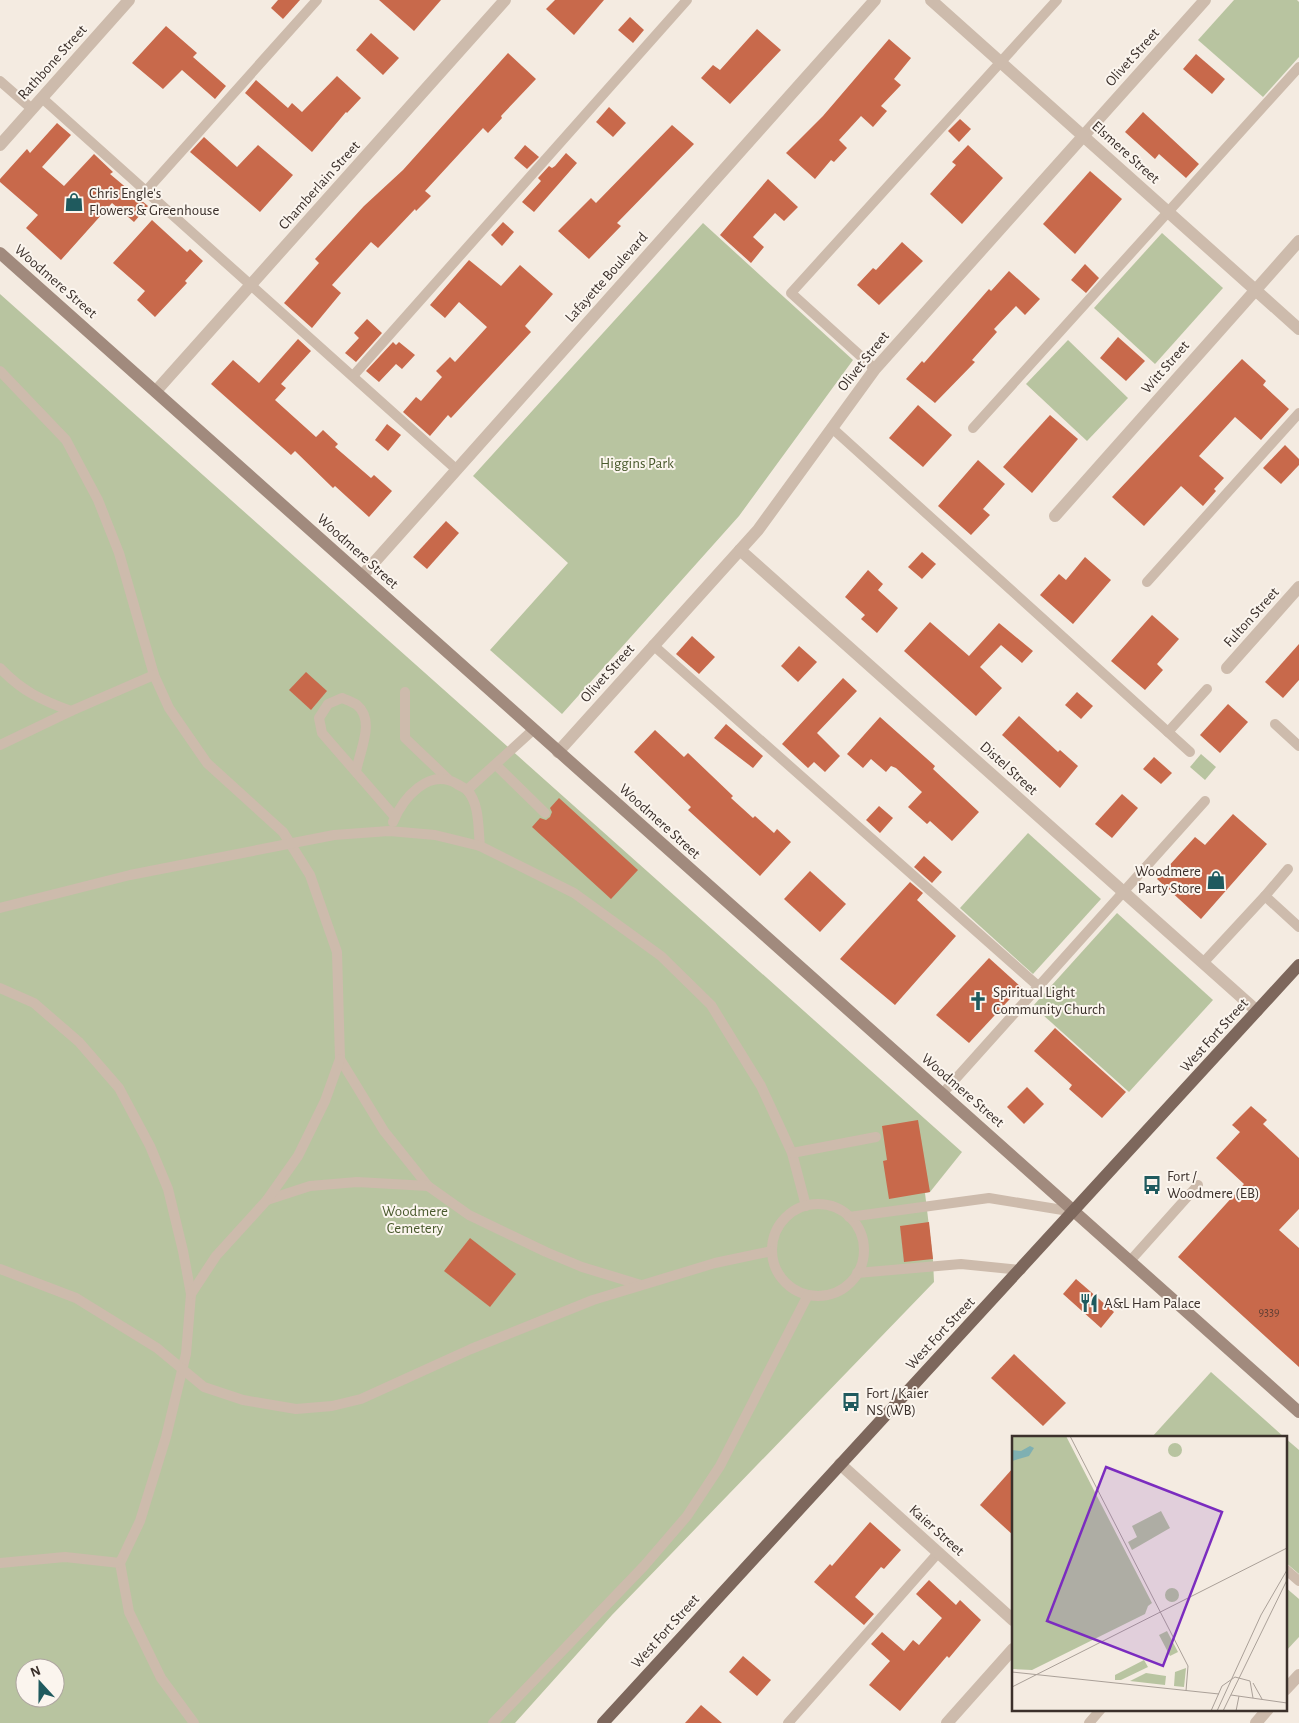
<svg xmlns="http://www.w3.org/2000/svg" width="1299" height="1723" font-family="'Alegreya Sans',sans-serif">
<rect width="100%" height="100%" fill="#f4ebe1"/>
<g fill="#b8c4a0" fill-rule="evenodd">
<polygon points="1234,0 1297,0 1299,2 1299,57 1263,97 1198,40"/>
<polygon points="703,223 853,360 739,516 562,714 490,650 568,563 473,476"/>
<polygon points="1162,233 1223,288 1155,364 1094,308"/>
<path d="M 0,294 L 962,1152 L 930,1192 L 925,1193 L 933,1260 L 934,1282 L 612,1615 L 515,1723 L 0,1723 ZM 25,1668 L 55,1668 L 55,1698 L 25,1698 Z"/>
<polygon points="1068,340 1128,398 1087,441 1026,384"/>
<polygon points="1201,754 1216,767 1205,780 1190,767"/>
<polygon points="1028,833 1101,899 1033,974 960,908"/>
<polygon points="1117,913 1213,1000 1129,1092 1033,1006"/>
<polygon points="1211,1372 1284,1437 1152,1437"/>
<polygon points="1285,1438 1299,1450 1299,1574 1285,1562"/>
<polygon points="1285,1587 1299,1599 1299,1637 1285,1652"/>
</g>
<g fill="#c8694b">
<polygon points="278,0 300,0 283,19 271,8"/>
<polygon points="379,0 441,0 414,31"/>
<polygon points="555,0 604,0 574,35 546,9"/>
<polygon points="630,17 644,30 633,43 618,30"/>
<polygon points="166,26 197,53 193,57 226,86 215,99 182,70 163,89 132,63"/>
<polygon points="757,29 781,50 730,104 701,78 713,65 720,70"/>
<polygon points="371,33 399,58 383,75 356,50"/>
<polygon points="889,39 911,58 894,79 901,85 881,106 887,111 873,127 861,116 839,140 847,148 834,162 831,160 815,179 786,153 823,116"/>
<polygon points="508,53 536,79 501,116 502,118 488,133 483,128 425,191 431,196 416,211 415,209 378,248 371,242 332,285 341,293 312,328 284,303 319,263 315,259 364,206 403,170"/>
<polygon points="1196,54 1225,79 1212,94 1183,69"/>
<polygon points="337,76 361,98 347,113 346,112 312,152 245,93 256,80 288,108 292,103 302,112"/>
<polygon points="609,107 626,123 613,137 596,122"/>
<polygon points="1143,112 1199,164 1186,178 1159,154 1155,159 1125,132"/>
<polygon points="960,119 971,129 959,142 948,131"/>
<polygon points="57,123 71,135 42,167 64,186 94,154 113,172 110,174 148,206 134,222 112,203 61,260 26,228 38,215 0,182 0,179 27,149 30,153"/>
<polygon points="672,125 694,144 617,223 621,226 589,259 558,231 591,198 596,203"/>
<polygon points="204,137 237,167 258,145 293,175 260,212 190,152"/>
<polygon points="525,145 539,157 527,169 514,158"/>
<polygon points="968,145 1003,178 962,224 930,194 956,165 952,162"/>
<polygon points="566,153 577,163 534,212 522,202 541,181 538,178 549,166 552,168 555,166"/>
<polygon points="1090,171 1122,199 1075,254 1043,224"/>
<polygon points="768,179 798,207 784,221 775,213 753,237 764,247 751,263 720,235"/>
<polygon points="152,220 187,252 190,249 203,261 185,281 187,283 155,317 137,300 145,291 113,263"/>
<polygon points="503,222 514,232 502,246 491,235"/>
<polygon points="902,242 923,261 879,305 857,285 873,268 876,270"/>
<polygon points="469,260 501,286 520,265 553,294 525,326 531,332 451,418 448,415 430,436 403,412 416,397 421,401 442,377 436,371 450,357 455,362 487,327 459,302 445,318 430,305"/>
<polygon points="1085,264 1099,278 1086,293 1071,280"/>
<polygon points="1009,271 1040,299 1025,315 1016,306 994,329 997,332 972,360 975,362 935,403 906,379 922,361 924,363 989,289 991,291"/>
<polygon points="367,319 382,333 356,362 345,353 359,338 354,333"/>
<polygon points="1118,337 1145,361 1126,381 1100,358"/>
<polygon points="298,339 311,351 281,384 286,388 275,400 316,437 323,430 338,444 335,447 371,478 374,475 392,491 369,517 335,486 333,488 295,451 291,455 211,384 233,360 259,383"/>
<polygon points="393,342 396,345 399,342 415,355 402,369 396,364 379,382 366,371"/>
<polygon points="1242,359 1266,381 1263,385 1289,409 1261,440 1235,417 1199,456 1224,478 1214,489 1216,491 1203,506 1181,486 1144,526 1112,497"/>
<polygon points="918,405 952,435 923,467 889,438"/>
<polygon points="1050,415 1078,439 1032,493 1003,467"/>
<polygon points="387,424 401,435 388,451 375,440"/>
<polygon points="1285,445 1299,459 1299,465 1281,484 1263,468"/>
<polygon points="978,460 1005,484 983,509 990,515 971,535 938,506"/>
<polygon points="446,521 459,533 427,569 413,557"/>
<polygon points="922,552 936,564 922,579 908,567"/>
<polygon points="1085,557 1111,580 1073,624 1040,595 1059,574 1066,580"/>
<polygon points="868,570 883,584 878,590 898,608 877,633 861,619 865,615 845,597"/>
<polygon points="1152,615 1179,639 1157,664 1163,670 1145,690 1111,661"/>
<polygon points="930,622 969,656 999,623 1033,651 1022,663 1001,645 980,667 1002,688 976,716 904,651"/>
<polygon points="692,636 715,657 699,674 676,654"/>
<polygon points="1299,644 1299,680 1283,698 1265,682"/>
<polygon points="799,646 817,662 798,682 781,666"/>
<polygon points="306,672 327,691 311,710 289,690"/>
<polygon points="843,678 857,691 817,733 840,756 825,772 814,762 808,768 782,744"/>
<polygon points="1077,692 1093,706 1081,719 1065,705"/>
<polygon points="1228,704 1248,722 1220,753 1200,735"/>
<polygon points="1019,716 1058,752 1060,750 1078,766 1060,788 1002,735"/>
<polygon points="880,717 935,766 933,769 979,812 952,841 930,821 927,824 908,807 922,792 896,768 891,766 886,772 871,759 863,768 847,754"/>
<polygon points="726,724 763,756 753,768 714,738"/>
<polygon points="655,730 684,757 688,753 733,796 731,798 753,818 755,816 774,833 777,829 791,842 760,876 688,810 691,807 634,752"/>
<polygon points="1154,757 1172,773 1161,784 1143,769"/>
<polygon points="1122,794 1138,808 1112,838 1095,824"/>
<polygon points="559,798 638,870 611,899 532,827 540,818 546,820 550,817 552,812 550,808"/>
<polygon points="879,806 893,818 880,833 866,820"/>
<polygon points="1233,814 1267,844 1201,919 1157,879 1195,837 1205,845"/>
<polygon points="924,856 942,872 932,883 914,867"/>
<polygon points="810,871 846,904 820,932 784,899"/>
<polygon points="910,882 923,893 917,900 956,936 895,1005 840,959"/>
<polygon points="989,958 1021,987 969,1043 936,1015"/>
<polygon points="1055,1028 1126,1092 1102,1118 1069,1089 1072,1085 1034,1051"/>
<polygon points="1027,1087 1044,1104 1024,1124 1007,1107"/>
<polygon points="1251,1106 1267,1120 1263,1124 1299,1158 1299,1209 1279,1230 1299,1248 1299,1367 1178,1257 1244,1184 1216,1158 1240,1132 1232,1125"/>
<polygon points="918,1120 930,1192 889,1199 883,1161 887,1160 882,1126"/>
<polygon points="929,1222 933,1259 904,1262 900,1226"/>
<polygon points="470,1238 516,1274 490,1307 444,1271"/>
<polygon points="1076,1279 1114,1312 1101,1328 1063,1294"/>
<polygon points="1014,1354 1066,1403 1043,1426 991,1378"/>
<polygon points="1013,1468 1013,1535 980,1505"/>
<polygon points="870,1522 901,1550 884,1569 881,1567 855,1597 874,1614 864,1625 814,1582 830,1564 832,1566"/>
<polygon points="929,1580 956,1605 960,1600 981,1620 949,1658 947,1656 900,1711 869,1685 890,1661 871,1644 882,1632 904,1651 913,1640 919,1645 942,1618 916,1594"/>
<polygon points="743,1656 771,1680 757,1696 729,1672"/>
<polygon points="701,1705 722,1723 685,1723"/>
</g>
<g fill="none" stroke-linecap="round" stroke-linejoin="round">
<g stroke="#cdbbac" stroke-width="10">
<polyline points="0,81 32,109"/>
<polyline points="42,98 457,470"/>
<polyline points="146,191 317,0"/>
<polyline points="875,369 791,293 1057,0"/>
<polyline points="0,371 66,440 98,500 119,553 154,675 169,708 207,763 283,832 310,875 337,952 340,1059 384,1131 428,1186 469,1215 546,1252 582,1267 641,1285"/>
<polyline points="353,376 687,0"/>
<polyline points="832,428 1190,752"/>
<polyline points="973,428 1299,67"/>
<polyline points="1147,582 1299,413"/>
<polyline points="653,645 1038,986"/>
<path d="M 0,668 C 22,691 41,700 71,711"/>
<polyline points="405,692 405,738 448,779"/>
<polyline points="1275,724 1299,746"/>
<polyline points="1168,732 1207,689"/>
<polyline points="0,745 71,711 154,675"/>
<polyline points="496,765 545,813"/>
<path d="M 356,772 C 359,752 376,721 357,705 C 353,702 347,700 342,698 L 328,704 L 319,718 L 322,733 L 395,817"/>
<polyline points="467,790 533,730"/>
<path d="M 393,822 C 403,798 429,767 457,784 C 460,786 465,788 467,790 C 480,804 478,829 480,846"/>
<polyline points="1288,869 1265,896 1299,927"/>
<polyline points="0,908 130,875 334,835 389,831 435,835 480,846 574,893 661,956 711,1005 761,1086 792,1153 806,1206"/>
<polyline points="1203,963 1265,896"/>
<polyline points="0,988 34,1003 79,1042 119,1088 150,1146 168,1189 183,1251 191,1294 186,1354 166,1437 140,1521 120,1563 129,1612 161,1678 194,1723"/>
<polyline points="942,1094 1205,801"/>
<polyline points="792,1153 876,1137"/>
<polyline points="267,1200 310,1186 357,1182 428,1186"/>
<circle cx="818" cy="1250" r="46"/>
<polyline points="849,1217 989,1198 1075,1212"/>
<polyline points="1130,1261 1198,1185"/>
<polyline points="0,1269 76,1298 157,1348 204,1387 243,1400 296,1409 332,1406 361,1399 471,1349 593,1300 715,1263 772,1251"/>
<polyline points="857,1273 961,1264 1021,1270"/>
<polyline points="191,1294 216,1256 267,1200 298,1156 325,1101 340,1059"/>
<polyline points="0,1563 65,1557 120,1563"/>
<polyline points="1285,1569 1299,1581"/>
<polyline points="493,1723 644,1566 687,1516 720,1466 808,1295"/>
<polyline points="788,1723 938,1553"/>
<polyline points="1089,1723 1101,1709"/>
</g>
<g stroke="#cdbbac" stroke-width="12">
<polyline points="931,0 1299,329"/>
<polyline points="0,145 129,0"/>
<polyline points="156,391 505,0"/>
<polyline points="1055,516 1299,241"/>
<polyline points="740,550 1257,1011"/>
<polyline points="362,576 875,0"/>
<polyline points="1227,668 1299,587"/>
<polyline points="558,752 758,530 875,369 1205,0"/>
<polyline points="840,1464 1013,1620"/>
<polyline points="1285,1690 1299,1675"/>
<polyline points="947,1723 1013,1649"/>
<polyline points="1256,1723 1268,1709"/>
</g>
<polyline stroke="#a18a7d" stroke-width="12" points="0,253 1299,1412"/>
<path stroke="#7d675c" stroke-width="12" d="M 603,1723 C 834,1469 1069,1219 1299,965"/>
</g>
<defs>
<g id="shop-bare" transform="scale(1.5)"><path d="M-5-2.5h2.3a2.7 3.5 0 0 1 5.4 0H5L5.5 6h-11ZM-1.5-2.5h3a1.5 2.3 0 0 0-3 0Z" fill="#1f5a5e" stroke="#fbf5ee" stroke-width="2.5" paint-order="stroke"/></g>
<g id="church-bare" transform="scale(1.5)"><path d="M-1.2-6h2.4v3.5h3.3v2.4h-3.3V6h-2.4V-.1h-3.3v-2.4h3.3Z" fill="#1f5a5e" stroke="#fbf5ee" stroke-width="2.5" paint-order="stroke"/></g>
<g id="bus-bare" transform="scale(1.5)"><path d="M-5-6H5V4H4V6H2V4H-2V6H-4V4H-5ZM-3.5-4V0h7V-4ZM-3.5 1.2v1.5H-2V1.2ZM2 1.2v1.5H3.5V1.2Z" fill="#1f5a5e" stroke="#fbf5ee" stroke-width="2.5" paint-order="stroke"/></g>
<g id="restaurant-bare" transform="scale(1.5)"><path d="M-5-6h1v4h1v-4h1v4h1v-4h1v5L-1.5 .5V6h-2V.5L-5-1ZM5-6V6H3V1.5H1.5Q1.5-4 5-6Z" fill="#1f5a5e" stroke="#fbf5ee" stroke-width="2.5" paint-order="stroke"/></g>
</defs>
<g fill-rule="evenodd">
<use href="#shop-bare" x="74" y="202"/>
<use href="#shop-bare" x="1216" y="880"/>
<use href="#church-bare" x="978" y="1001"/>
<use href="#bus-bare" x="1152" y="1185"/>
<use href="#restaurant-bare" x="1089" y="1303"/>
<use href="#bus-bare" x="851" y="1402"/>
</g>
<g text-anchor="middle" stroke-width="4" stroke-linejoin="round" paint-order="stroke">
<g font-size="12" fill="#5e3e33">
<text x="1269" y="1316">9339</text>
</g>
<g font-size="15" fill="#3b302b" stroke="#fbf5ee">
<text transform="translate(1132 57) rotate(-48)" y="5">Olivet Street</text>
<text transform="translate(52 62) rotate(-48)" y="5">Rathbone Street</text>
<text transform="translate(1126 152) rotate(42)" y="5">Elsmere Street</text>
<text transform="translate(319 185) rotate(-48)" y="5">Chamberlain Street</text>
<text transform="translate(606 277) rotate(-48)" y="5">Lafayette Boulevard</text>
<text transform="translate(56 281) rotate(41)" y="5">Woodmere Street</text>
<text transform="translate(863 361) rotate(-51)" y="5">Olivet Street</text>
<text transform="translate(1165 367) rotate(-49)" y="5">Witt Street</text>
<text transform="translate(358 551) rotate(42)" y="5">Woodmere Street</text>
<text transform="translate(1251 617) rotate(-48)" y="5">Fulton Street</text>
<text transform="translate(607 673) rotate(-48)" y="5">Olivet Street</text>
<text transform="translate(1009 768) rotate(42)" y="5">Distel Street</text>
<text transform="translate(660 821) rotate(42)" y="5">Woodmere Street</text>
<text transform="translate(1214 1035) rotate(-48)" y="5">West Fort Street</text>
<text transform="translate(963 1090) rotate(41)" y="5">Woodmere Street</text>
<text transform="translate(940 1333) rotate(-47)" y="5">West Fort Street</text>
<text transform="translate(937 1530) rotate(42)" y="5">Kaier Street</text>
<text transform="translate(665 1631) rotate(-48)" y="5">West Fort Street</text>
</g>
<g font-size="15" fill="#3b302b" stroke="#fbf5ee" text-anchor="start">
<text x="89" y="198">Chris Engle's<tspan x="89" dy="17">Flowers &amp; Greenhouse</tspan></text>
<text x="1201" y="876" text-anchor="end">Woodmere<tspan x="1201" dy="17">Party Store</tspan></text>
<text x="993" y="997">Spiritual Light<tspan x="993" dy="17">Community Church</tspan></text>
<text x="1167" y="1181">Fort /<tspan x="1167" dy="17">Woodmere (EB)</tspan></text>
<text x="1104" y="1308">A&amp;L Ham Palace</text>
<text x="866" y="1398">Fort / Kaier<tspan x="866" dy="17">NS (WB)</tspan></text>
</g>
<g font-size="15" fill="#4a5a2e" stroke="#fbf5ee">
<text x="637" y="468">Higgins Park</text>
<text x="415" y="1216">Woodmere<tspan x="415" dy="17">Cemetery</tspan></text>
</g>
</g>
<g transform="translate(1012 1436)">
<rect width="275" height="275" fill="#f4ebe1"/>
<path d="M 0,0 L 54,0 L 140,167 L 136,170 L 133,178 L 20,234 L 0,233 ZM156 14a7 7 0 1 1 14 0a7 7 0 1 1-14 0ZM 149,75 L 158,92 L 120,114 L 116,106 L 125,101 L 120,90 ZM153 159a7 7 0 1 1 14 0a7 7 0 1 1-14 0ZM 155,195 L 166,216 L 158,220 L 147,199 ZM 132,224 L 136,231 L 109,244 L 103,244 L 103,239 ZM 174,232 L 172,251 L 162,250 L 163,236 ZM 134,237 L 154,240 L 153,249 L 118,245 Z" fill="#b8c4a0"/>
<path d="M 18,10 L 22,12 L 17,20 L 0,25 L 0,14 L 9,15 Z" fill="#7fb0b2"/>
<path fill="none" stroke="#aaa098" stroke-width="1" d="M 58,0 L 176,230 L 174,255M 0,236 L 207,258M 241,247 L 250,263M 0,251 L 275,112M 219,259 L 275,267M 199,275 L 210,250 L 223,241 L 238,245 L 241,262M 205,275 L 249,179 L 275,134M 211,275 L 275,144M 224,275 L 227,260"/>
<path fill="#7b2cbf" fill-opacity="0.15" stroke="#7b2cbf" stroke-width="2.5" d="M 94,31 L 210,76 L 151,230 L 35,185 Z"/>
<rect width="275" height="275" fill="none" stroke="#3b302b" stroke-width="2.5"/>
</g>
<g transform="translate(40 1683) rotate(339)"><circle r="24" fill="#fbf5ee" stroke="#aea6a0"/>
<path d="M0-4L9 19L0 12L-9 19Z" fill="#1f5a5e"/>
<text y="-8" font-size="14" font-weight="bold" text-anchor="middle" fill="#3b302b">N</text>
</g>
</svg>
